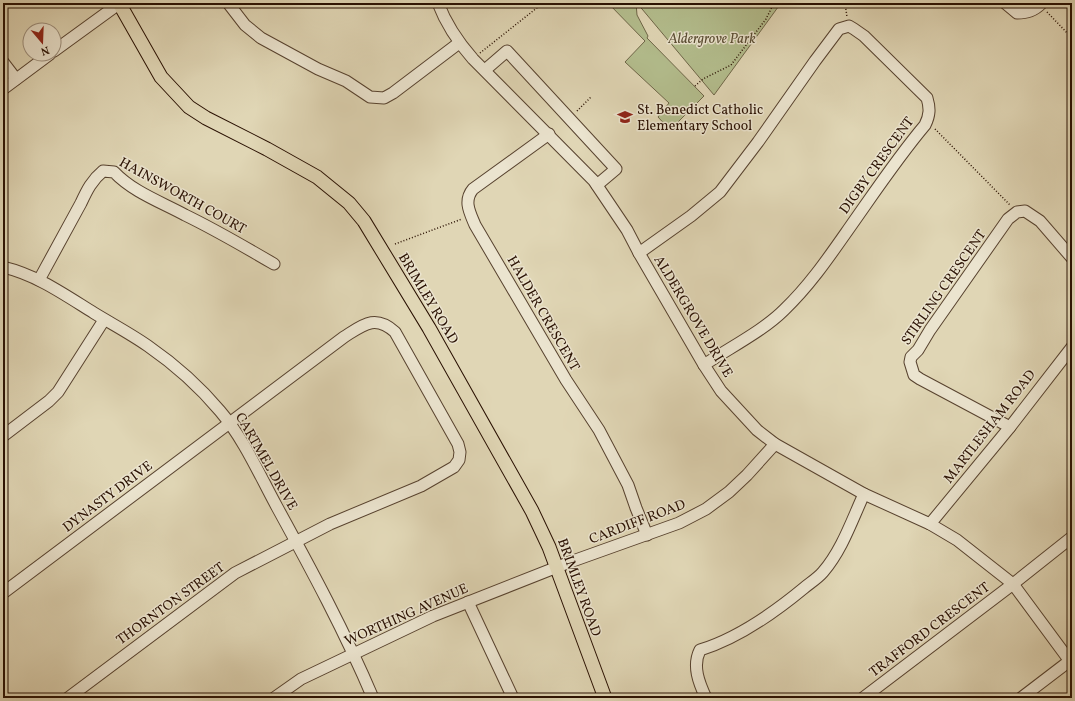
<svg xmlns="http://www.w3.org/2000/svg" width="1075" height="701" font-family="Vollkorn,serif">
<rect width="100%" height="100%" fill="#e0d6b5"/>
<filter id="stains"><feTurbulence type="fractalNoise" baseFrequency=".005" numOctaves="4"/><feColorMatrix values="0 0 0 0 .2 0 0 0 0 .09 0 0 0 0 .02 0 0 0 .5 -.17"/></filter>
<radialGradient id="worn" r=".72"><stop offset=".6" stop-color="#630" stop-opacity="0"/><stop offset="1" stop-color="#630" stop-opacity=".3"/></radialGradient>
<g fill="#b3bd8d" stroke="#6e6648">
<polygon points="608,3 636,3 637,15 648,36 647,38 704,96 670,130 658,117 669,103 625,62 645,41"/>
<polygon points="637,3 781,3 714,95"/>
</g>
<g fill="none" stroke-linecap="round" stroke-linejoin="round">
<g stroke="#57422f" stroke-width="13">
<g id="minor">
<polyline points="228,3 245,25 261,38 318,69 346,81 370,97 384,98 393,93 459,43"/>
<path d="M 438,3 C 446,24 458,42 473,59 L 594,181 L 627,230 L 639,253 L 704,365 L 721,391 L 757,430 L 775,444 L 864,494 L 930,524 L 957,540 L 1013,584 L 1072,664"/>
<path d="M 1005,3 L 1017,13 C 1027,13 1034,11 1042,3"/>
<polyline points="54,51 120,3"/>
<polyline points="3,62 16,79"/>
<polyline points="485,70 507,51 616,169 597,185"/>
<polyline points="3,89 50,54"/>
<path d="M 549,134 L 473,189 C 463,201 470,213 475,225 L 566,380 L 599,430 L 628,485 L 636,508 L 647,535"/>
<path d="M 639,253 L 691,216 L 720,192 L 758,142 L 815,61 L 839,29 L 849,26 L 854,29 L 864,36 L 927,98 C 930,108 930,115 925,125 C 898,157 874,193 850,227 C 829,257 810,285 784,310 C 763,331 729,348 704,365"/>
<path d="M 3,267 C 37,275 65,295 94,313 C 112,324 131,334 148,346 C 174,364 199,386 220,411 C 244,439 259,474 277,507 C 311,569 345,632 373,698"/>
<path d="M 39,280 L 81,203 C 87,190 92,180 103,171 L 114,172 C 133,192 161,202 185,215 C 216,230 245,247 274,264"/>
<polyline points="1010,427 920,379 914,375 910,362 911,357 918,350 930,330 1008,219 1017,212 1025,211 1040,221 1072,258"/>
<polyline points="3,436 49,401 58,392 104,320"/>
<polyline points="930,524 1010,427 1072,347"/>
<path d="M 3,593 L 344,337 C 363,325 375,314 395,332 L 458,444 L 460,452 L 459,460 L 454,467 L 421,486 L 330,524 L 235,573 L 68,698"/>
<polyline points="468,602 513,698"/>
<polyline points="274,698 301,679 433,616 570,562 679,523 706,509 729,492 747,475 775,444"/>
<path d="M 706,698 C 699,683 692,666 700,650 C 736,639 775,612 804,588 C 810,583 818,578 823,572 C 842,550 852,520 864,494"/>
<polyline points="863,698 1013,584 1072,537"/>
<polyline points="1021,698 1072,659"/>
</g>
</g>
<g stroke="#291002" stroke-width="15">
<polyline id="major" points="119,3 161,77 189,107 206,118 267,149 317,177 349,203 364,221 429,328 532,511 549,547 605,698"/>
</g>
<g stroke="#291002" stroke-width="1.5" stroke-dasharray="1 2" stroke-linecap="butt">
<polyline points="845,3 847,17"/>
<polyline points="1047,12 1072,38"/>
<polyline points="480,53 543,3"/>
<polyline points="695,86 703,79 731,65 766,19 774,3"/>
<polyline points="577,111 591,97"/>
<polyline points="935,129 1010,205"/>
<polyline points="395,244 462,219"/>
</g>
<use href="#minor" stroke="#ebe4cf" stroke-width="11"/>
<use href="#major" stroke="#e0d6b5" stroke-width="13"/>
</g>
<defs>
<g id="school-bare" transform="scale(1.2)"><path d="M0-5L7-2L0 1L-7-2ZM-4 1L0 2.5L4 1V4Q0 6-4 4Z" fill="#8f2418" stroke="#ebe4cf" stroke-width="2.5" paint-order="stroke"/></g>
</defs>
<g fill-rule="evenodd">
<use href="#school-bare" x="625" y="117"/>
</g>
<g text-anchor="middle" stroke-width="3" stroke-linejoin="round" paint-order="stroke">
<g font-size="14" font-style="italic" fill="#594d33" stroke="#ebe4cf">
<text x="712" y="43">Aldergrove Park</text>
</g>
<g font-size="14" fill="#291002" stroke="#ebe4cf" text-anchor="start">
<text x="637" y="114">St. Benedict Catholic<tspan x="637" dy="16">Elementary School</tspan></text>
</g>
<g font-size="14" fill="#291002" stroke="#ebe4cf">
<text transform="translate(876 165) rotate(-54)" y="5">DIGBY CRESCENT</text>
<text transform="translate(183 195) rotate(29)" y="5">HAINSWORTH COURT</text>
<text transform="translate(943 287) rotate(-55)" y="5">STIRLING CRESCENT</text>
<text transform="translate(429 298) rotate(59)" y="5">BRIMLEY ROAD</text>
<text transform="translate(544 313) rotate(60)" y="5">HALDER CRESCENT</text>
<text transform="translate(694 316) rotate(59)" y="5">ALDERGROVE DRIVE</text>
<text transform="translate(989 426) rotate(-52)" y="5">MARTLESHAM ROAD</text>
<text transform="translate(267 461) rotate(60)" y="5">CARTMEL DRIVE</text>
<text transform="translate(107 496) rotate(-37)" y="5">DYNASTY DRIVE</text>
<text transform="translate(637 521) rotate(-21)" y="5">CARDIFF ROAD</text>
<text transform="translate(580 587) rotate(70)" y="5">BRIMLEY ROAD</text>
<text transform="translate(170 603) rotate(-36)" y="5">THORNTON STREET</text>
<text transform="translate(406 614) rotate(-24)" y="5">WORTHING AVENUE</text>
<text transform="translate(929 629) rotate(-37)" y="5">TRAFFORD CRESCENT</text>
</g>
</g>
<rect width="1075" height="701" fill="none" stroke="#e0d6b5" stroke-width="16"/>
<rect x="4" y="4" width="1067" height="693" fill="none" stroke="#291002" stroke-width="2"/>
<rect x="8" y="8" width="1059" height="685" fill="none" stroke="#291002"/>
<g transform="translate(42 42) rotate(161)"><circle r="19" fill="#ebe4cf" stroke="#9d8f7d"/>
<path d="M0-3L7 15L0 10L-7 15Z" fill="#8f2418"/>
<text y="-6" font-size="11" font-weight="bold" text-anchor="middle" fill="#291002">N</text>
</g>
<rect width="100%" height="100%" filter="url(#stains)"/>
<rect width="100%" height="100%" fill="url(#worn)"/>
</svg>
